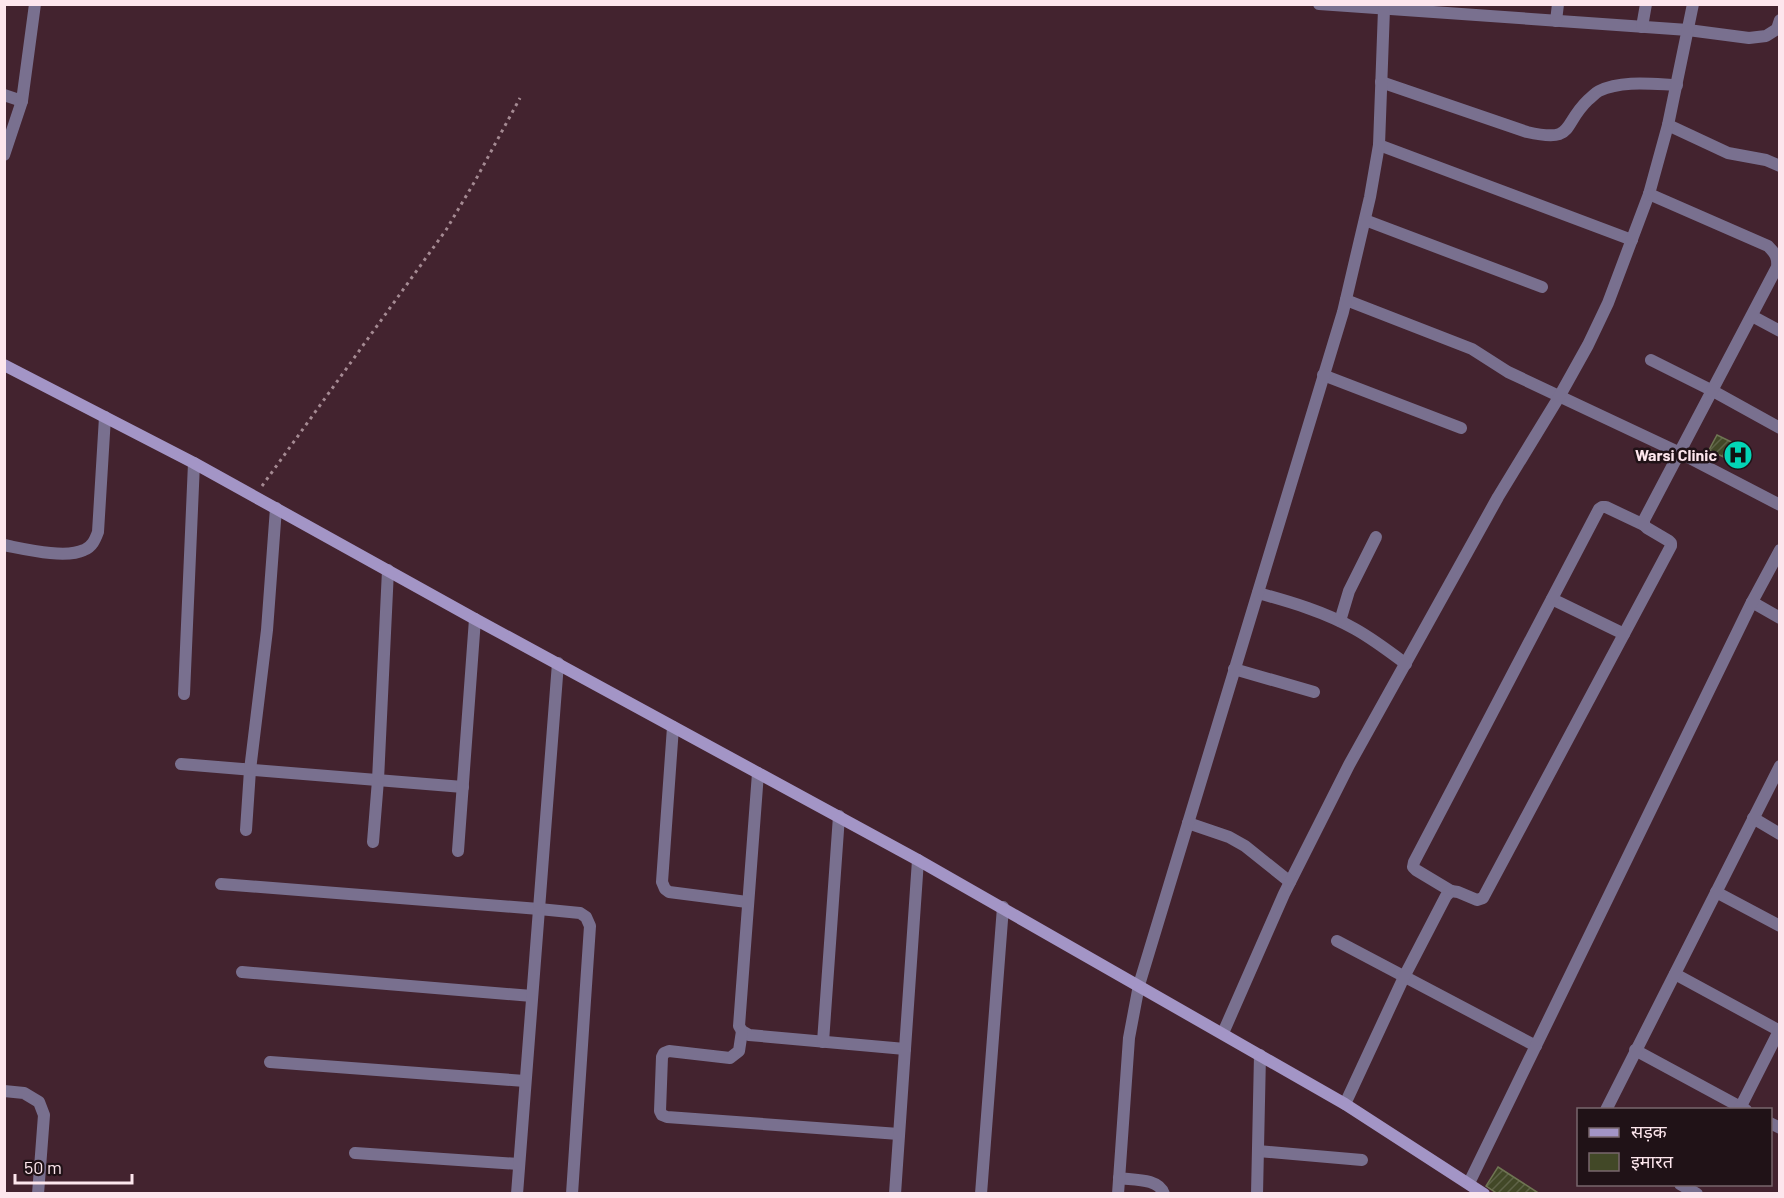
<svg xmlns="http://www.w3.org/2000/svg" width="1784" height="1198" font-family="Barlow,'Noto Sans Devanagari',sans-serif">
<defs>
<pattern id="building-hatch" width="6" height="6" patternUnits="userSpaceOnUse" patternTransform="scale(1.5)"><rect width="6" height="6" fill="#424827"/><path d="M-1 1l2-2M0 6l6-6M5 7l2-2" fill="none" stroke="#5e6247"/></pattern>
</defs>
<rect width="100%" height="100%" fill="#43232f"/>
<g fill="url(#building-hatch)" stroke="#6f7553" stroke-width="1.5">
<polygon points="1717,435 1750,451 1742,466 1709,450"/>
<polygon points="1498,1167 1540,1194 1498,1194 1486,1186"/>
</g>
<g fill="none" stroke-linecap="round" stroke-linejoin="round">
<polyline stroke="#a58a93" stroke-width="3" stroke-dasharray="3 4.5" stroke-linecap="butt" points="262,486 446,230 475,181 520,98"/>
<g stroke="#79708f" stroke-width="12">
<polyline points="1319,4 1688,30 1749,38 1766,36 1777,29 1780,20"/>
<polyline points="1556,21 1558,4"/>
<polyline points="1642,27 1646,4"/>
<path d="M 1381,82 L 1527,132 C 1576,143 1561,126 1588,100 C 1592,97 1595,93 1599,91 C 1622,80 1652,84 1677,85"/>
<polyline points="4,95 22,101"/>
<polyline points="1668,125 1728,153 1766,160 1780,166"/>
<polyline points="1379,145 1632,240"/>
<polyline points="4,155 22,101 35,4"/>
<polyline points="1365,220 1542,287"/>
<polyline points="1346,300 1472,349 1508,372 1680,453 1780,505"/>
<polyline points="1752,316 1780,331"/>
<polyline points="1651,360 1713,391 1780,428"/>
<polyline points="1323,375 1461,428"/>
<path d="M 4,545 C 25,549 65,559 84,550 C 92,547 95,540 98,532 L 105,417"/>
<path d="M 1258,593 C 1291,602 1325,612 1355,629 C 1373,639 1390,652 1406,664"/>
<polyline points="1552,599 1624,634"/>
<polyline points="1752,602 1780,618"/>
<polyline points="1340,621 1349,591 1376,537"/>
<polyline points="1234,669 1314,692"/>
<polyline points="184,694 194,463"/>
<polyline points="673,727 662,882 665,889 669,892 747,902"/>
<polyline points="181,764 463,787"/>
<polyline points="758,773 739,1026 742,1031 749,1035 905,1049"/>
<polyline points="1753,818 1780,834"/>
<polyline points="1188,823 1229,837 1245,846 1290,882"/>
<polyline points="246,830 250,770 267,630 276,508"/>
<polyline points="373,842 378,780 388,570"/>
<polyline points="458,851 475,619"/>
<polyline points="221,884 539,909 580,913 586,917 590,926 572,1194"/>
<polyline points="1451,891 1416,870 1413,867 1414,862 1599,509 1602,507 1606,507 1644,525"/>
<polyline points="1716,892 1780,926"/>
<polyline points="1337,941 1536,1046"/>
<polyline points="242,972 532,996"/>
<polyline points="1675,974 1780,1031"/>
<polyline points="742,1031 739,1051 730,1058 669,1051 664,1053 662,1057 660,1111 662,1115 667,1117 899,1134"/>
<polyline points="1223,1033 1284,894 1349,765 1498,497 1559,397 1588,345 1608,303 1649,194 1668,125 1693,4"/>
<polyline points="823,1042 839,816"/>
<polyline points="1635,1050 1746,1110"/>
<polyline points="270,1062 525,1081"/>
<polyline points="4,1091 24,1093 39,1102 44,1115 38,1194"/>
<path d="M 1345,1104 L 1404,977 L 1446,896 L 1451,891 L 1458,892 L 1477,900 L 1483,898 L 1671,546 L 1671,543 L 1669,541 L 1647,528 L 1644,525 L 1644,520 L 1777,267 C 1778,257 1775,253 1768,246 L 1649,194"/>
<polyline points="1606,1110 1780,766"/>
<polyline points="1739,1110 1780,1029"/>
<polyline points="1770,1123 1780,1128"/>
<polyline points="1258,1151 1362,1160"/>
<polyline points="355,1153 519,1164"/>
<path d="M 1119,1178 C 1133,1180 1159,1178 1164,1194"/>
<polyline points="1469,1183 1752,602 1780,550"/>
<polyline points="1680,1184 1697,1194"/>
<polyline points="517,1194 558,663"/>
<polyline points="895,1194 918,860"/>
<polyline points="981,1194 1003,907"/>
<polyline points="1118,1194 1129,1038 1139,985 1343,312 1370,197 1379,145 1384,9"/>
<polyline points="1257,1194 1260,1055"/>
</g>
<polyline stroke="#a395c6" stroke-width="12" points="4,365 194,463 475,619 918,860 1345,1104 1484,1194"/>
</g>
<defs>
<g id="hospital-disc" transform="scale(1.5)"><circle r="9.5" fill="#03d5b6" stroke="#201217"/><path d="M-5-5h3v3.5h4V-5h3V5h-3V1.5h-4V5h-3Z" fill="#111"/></g>
</defs>
<g fill-rule="evenodd">
<use href="#hospital-disc" x="1738" y="455"/>
</g>
<g text-anchor="middle" stroke-width="5" stroke-linejoin="round" paint-order="stroke">
<g font-size="16" font-weight="bold" fill="#fde6ed" stroke="#201217" text-anchor="end">
<text x="1717" y="461">Warsi Clinic</text>
</g>
</g>
<rect width="1784" height="1198" fill="none" stroke="#fde6ed" stroke-width="12"/>
<rect x="1577" y="1108" width="195" height="78" fill="#201217" stroke="#78676d" stroke-width="1.5"/>
<rect x="1589" y="1128" width="30" height="9" fill="#a395c6" stroke="#78676d" stroke-width="1.5"/>
<text x="1631" y="1138" font-size="18" fill="#fde6ed">सड़क</text>
<rect x="1589" y="1153" width="30" height="18" fill="#424827" stroke="#78676d" stroke-width="1.5"/>
<text x="1631" y="1168" font-size="18" fill="#fde6ed">इमारत</text>
<path d="M15 1174v9h117v-9" fill="none" stroke="#fde6ed" stroke-width="3"/>
<text x="24" y="1174" font-size="18" fill="#fde6ed" stroke="#201217" stroke-width="4.5" paint-order="stroke">50 m</text>
</svg>
